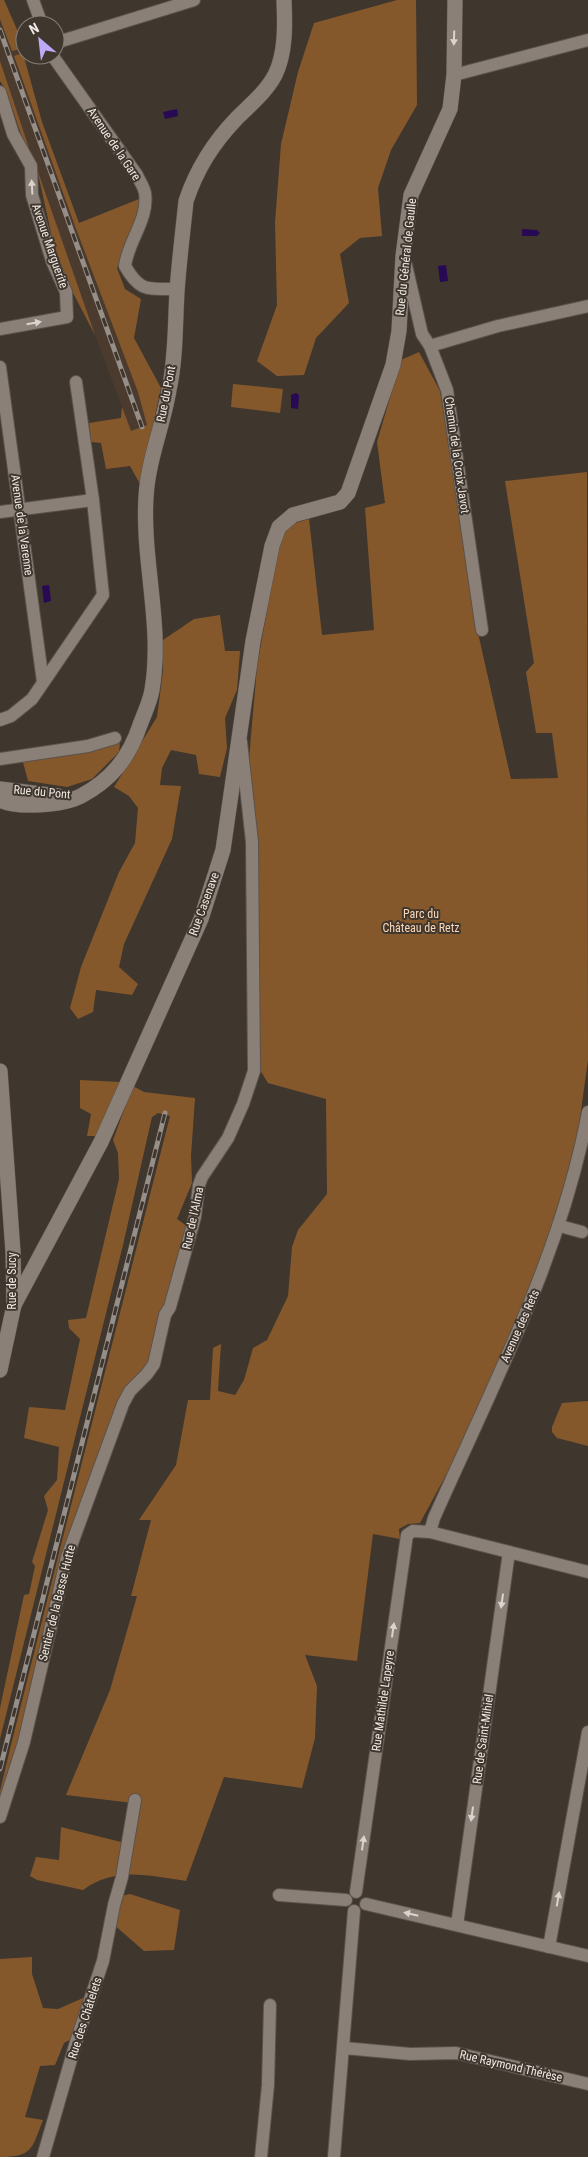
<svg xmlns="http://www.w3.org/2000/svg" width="588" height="2157" font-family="'Roboto Condensed',sans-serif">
<rect width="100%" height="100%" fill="#3f362e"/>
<polygon fill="#4a3b2e" points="0,0 4,0 25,46 25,55 31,55 24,57 42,122 104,292 127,325 161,388 151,431 121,436 122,407 95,335 58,264 37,169 29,148 26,149 6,89 0,81"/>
<g fill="#85582c">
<polygon points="0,0 4,0 25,48 12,51 0,19"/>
<polygon points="397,0 416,0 417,105 391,150 378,188 382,236 360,238 340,254 349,303 316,338 304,375 277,376 257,361 277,305 275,223 281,144 298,72 314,23"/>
<polygon points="25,52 25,55 31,55 24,57 42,122 79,223 144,197 117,268 125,289 141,299 134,338 161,388 140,484 130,466 106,469 101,443 91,442 89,423 121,418 122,407 131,431 147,425 138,392 75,226 14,56"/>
<polygon points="0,61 29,148 26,149 6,90 0,81"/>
<polygon points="37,169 95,335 58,264"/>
<path d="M 419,352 L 440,391 L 478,633 L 511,779 L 558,778 L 552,733 L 536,733 L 526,672 L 534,663 L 505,481 L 587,472 L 588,1060 L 578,1132 L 568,1179 L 530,1289 L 460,1449 L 420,1523 L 408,1524 L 399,1529 L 400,1539 L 373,1534 L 357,1661 L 305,1655 L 317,1686 L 315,1738 L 302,1788 L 224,1777 L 186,1881 C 148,1876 117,1866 83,1890 L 37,1880 L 30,1876 L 36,1857 L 59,1860 L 61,1827 L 133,1845 L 141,1804 L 66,1795 L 110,1690 L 137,1596 L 131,1596 L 151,1520 L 139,1520 L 176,1465 L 188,1400 L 210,1400 L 213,1348 L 221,1344 L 218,1391 L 235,1395 L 244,1380 L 253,1348 L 267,1340 L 288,1296 L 292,1247 L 298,1230 L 327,1194 L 326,1099 L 268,1083 L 260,1070 L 247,782 L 257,667 L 279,542 L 288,525 L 309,519 L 322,635 L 374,630 L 365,508 L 385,503 L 377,442 L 401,360 Z"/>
<polygon points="233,384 283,389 280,413 231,407"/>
<polygon points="220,615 225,651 240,651 237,690 225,718 227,748 220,777 199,774 196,755 171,750 162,768 160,785 181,786 172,839 124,944 119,967 138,984 132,995 96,990 93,1012 78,1019 70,1008 81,967 119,872 135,843 138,808 129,796 114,787 157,717 163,671 163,640 194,619"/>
<polygon points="120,742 119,752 92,779 67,787 28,781 23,762"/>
<polygon points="80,1080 121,1082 97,1136 87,1136 91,1114 80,1108"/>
<polygon points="133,1086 144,1092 195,1098 191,1156 192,1183 177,1219 187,1226 169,1296 156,1324 149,1362 119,1405 31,1697 23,1719 15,1756 0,1800 0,1791 10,1749 61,1545 170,1116 158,1113 152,1117 123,1245 0,1739 0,1708 24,1595 29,1594 35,1566 32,1562 48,1510 44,1496 57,1480 59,1447 24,1438 29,1407 65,1410 80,1339 69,1328 68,1320 86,1318 119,1179 118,1153 113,1140"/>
<polygon points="588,1401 588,1446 557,1438 552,1432 552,1427 562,1403"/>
<polygon points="130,1894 180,1910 174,1950 144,1951 112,1923 117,1897"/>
<path d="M 32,1957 L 32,1974 L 43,2008 L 58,2009 L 90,1995 L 73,2038 L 64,2043 L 55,2065 L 40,2066 L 25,2117 L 43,2120 C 32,2148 33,2157 0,2157 L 0,1959 Z"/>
</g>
<g fill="#280954">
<polygon points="177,109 178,116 165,119 163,112"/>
<polygon points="522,229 537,230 540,233 537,236 522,236"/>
<polygon points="446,265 448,281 440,282 438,266"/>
<polygon points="296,393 299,395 298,409 291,408 291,395"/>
<polygon points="49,585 51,601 44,603 42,586"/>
</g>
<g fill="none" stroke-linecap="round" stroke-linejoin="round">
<g stroke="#5a524c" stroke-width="14">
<g id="minor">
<polyline points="33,0 42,25"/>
<polyline points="55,43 194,0"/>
<path d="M 52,55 L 137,175 C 139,180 144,187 145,193 C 149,219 128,241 125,266 C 141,294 149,288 177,289"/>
<polyline points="454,75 588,40"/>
<polyline points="0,92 13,134 31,166 32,195 52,261 66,292 67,317 0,329"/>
<polyline points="406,265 422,334 430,346 447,390 482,630"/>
<polyline points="430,346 498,326 588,306"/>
<polyline points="0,367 43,682"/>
<polyline points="0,512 93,500"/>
<polyline points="0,720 11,716 32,699 103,595 93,500 76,382"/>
<polyline points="0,759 88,746 115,738"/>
<polyline points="560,1226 582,1232"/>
<path d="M 430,1532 L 434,1518 C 493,1385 561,1256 588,1112"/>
<polyline points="0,1817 24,1742 67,1557 123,1404 130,1391 147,1374 154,1364 165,1315 170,1307 195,1217 199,1185 202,1177 228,1138 243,1104 254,1071 252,842 241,742"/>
<polyline points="356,1892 407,1535 413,1531 430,1532 588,1572"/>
<polyline points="279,1895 346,1900"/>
<polyline points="366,1904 588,1956"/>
<polyline points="457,1925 509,1552"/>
<polyline points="549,1947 588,1732"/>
<polyline points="344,2048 410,2054 456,2053 588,2084"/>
<polyline points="43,2157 76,2042 103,1961 114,1905 122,1877 135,1800"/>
<polyline points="261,2157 268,2085 270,2005"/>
<polyline points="334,2157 354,1911"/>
</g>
</g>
<g stroke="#5a524c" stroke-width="16">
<polyline id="tertiary" points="14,1305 101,1142 201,919 223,850 253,641 272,546 279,527 293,515 340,502 348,493 393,365 399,331 403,256 411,195 450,109 454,75 455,0"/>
</g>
<g stroke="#5a524c" stroke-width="16">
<g id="secondary">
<polyline points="0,789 58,796"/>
<path d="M 0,800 C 18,809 64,805 81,796 C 111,780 129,758 140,725 C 144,714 150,702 152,690 C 163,626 142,561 146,497 C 148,460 163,426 169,390 C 176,358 175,324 177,292 C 179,261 183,231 186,201 C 197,168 213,143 237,118 C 250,105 266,92 275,75 C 286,53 285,24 284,0"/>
<polyline points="0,1071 13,1252 14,1305 0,1370"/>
</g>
</g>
<use href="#minor" stroke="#8b8077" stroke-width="12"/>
<use href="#tertiary" stroke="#8b8077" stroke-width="15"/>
<use href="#secondary" stroke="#8b8077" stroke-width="15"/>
<g stroke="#968e88" stroke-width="5">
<g id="rail">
<polyline points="0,30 142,427"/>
<polyline points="0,1769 165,1113"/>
</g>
</g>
<use href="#rail" stroke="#3f362e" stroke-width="3" stroke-dasharray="9" stroke-linecap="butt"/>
</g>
<defs><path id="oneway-solid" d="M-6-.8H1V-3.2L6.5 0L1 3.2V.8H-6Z" transform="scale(1.25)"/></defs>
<g fill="#dbd4ce">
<use href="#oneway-solid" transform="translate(454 38) rotate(92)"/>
<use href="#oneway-solid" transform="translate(32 187) rotate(-93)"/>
<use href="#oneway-solid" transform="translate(34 323) rotate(-10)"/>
<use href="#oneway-solid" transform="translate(502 1601) rotate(98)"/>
<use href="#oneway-solid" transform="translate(393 1630) rotate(-82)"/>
<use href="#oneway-solid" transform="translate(472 1814) rotate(98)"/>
<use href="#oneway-solid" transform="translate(363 1843) rotate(-82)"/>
<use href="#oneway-solid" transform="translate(558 1899) rotate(-80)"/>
<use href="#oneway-solid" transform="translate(411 1914) rotate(-167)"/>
</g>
<g text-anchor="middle" stroke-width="4" stroke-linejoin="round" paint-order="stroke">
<g font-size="12" fill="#efe9e4" stroke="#3f362e">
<text transform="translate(114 144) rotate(56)" y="4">Avenue de la Gare</text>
<text transform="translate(50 246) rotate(71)" y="4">Avenue Marguerite</text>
<text transform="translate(406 257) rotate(-84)" y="4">Rue du Général de Gaulle</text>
<text transform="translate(166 394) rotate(-79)" y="4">Rue du Pont</text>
<text transform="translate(457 455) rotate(82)" y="4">Chemin de la Croix Javot</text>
<text transform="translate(22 525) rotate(82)" y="4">Avenue de la Varenne</text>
<text transform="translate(42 792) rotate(5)" y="4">Rue du Pont</text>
<text transform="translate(204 904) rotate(-70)" y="4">Rue Casenave</text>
<text transform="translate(193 1218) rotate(-78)" y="4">Rue de l'Alma</text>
<text transform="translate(12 1281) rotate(-90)" y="4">Rue de Sucy</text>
<text transform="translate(520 1326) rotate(-66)" y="4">Avenue des Rets</text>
<text transform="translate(57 1603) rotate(-76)" y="4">Sentier de la Basse Hutte</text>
<text transform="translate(383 1701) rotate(-82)" y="4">Rue Mathilde Lapeyre</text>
<text transform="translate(483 1739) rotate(-82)" y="4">Rue de Saint-Mihiel</text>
<text transform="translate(85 2018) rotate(-72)" y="4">Rue des Châtelets</text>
<text transform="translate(511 2066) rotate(13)" y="4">Rue Raymond Thérèse</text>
</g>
<g font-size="12" fill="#fcd7b6" stroke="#3f362e">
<text x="421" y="918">Parc du<tspan x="421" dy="14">Château de Retz</tspan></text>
</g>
</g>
<g transform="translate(40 40) rotate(332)"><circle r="24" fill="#3f362e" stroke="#857e77"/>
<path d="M0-4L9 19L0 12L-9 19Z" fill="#bcaaf6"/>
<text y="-8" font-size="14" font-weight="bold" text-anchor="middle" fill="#efe9e4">N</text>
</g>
</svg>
